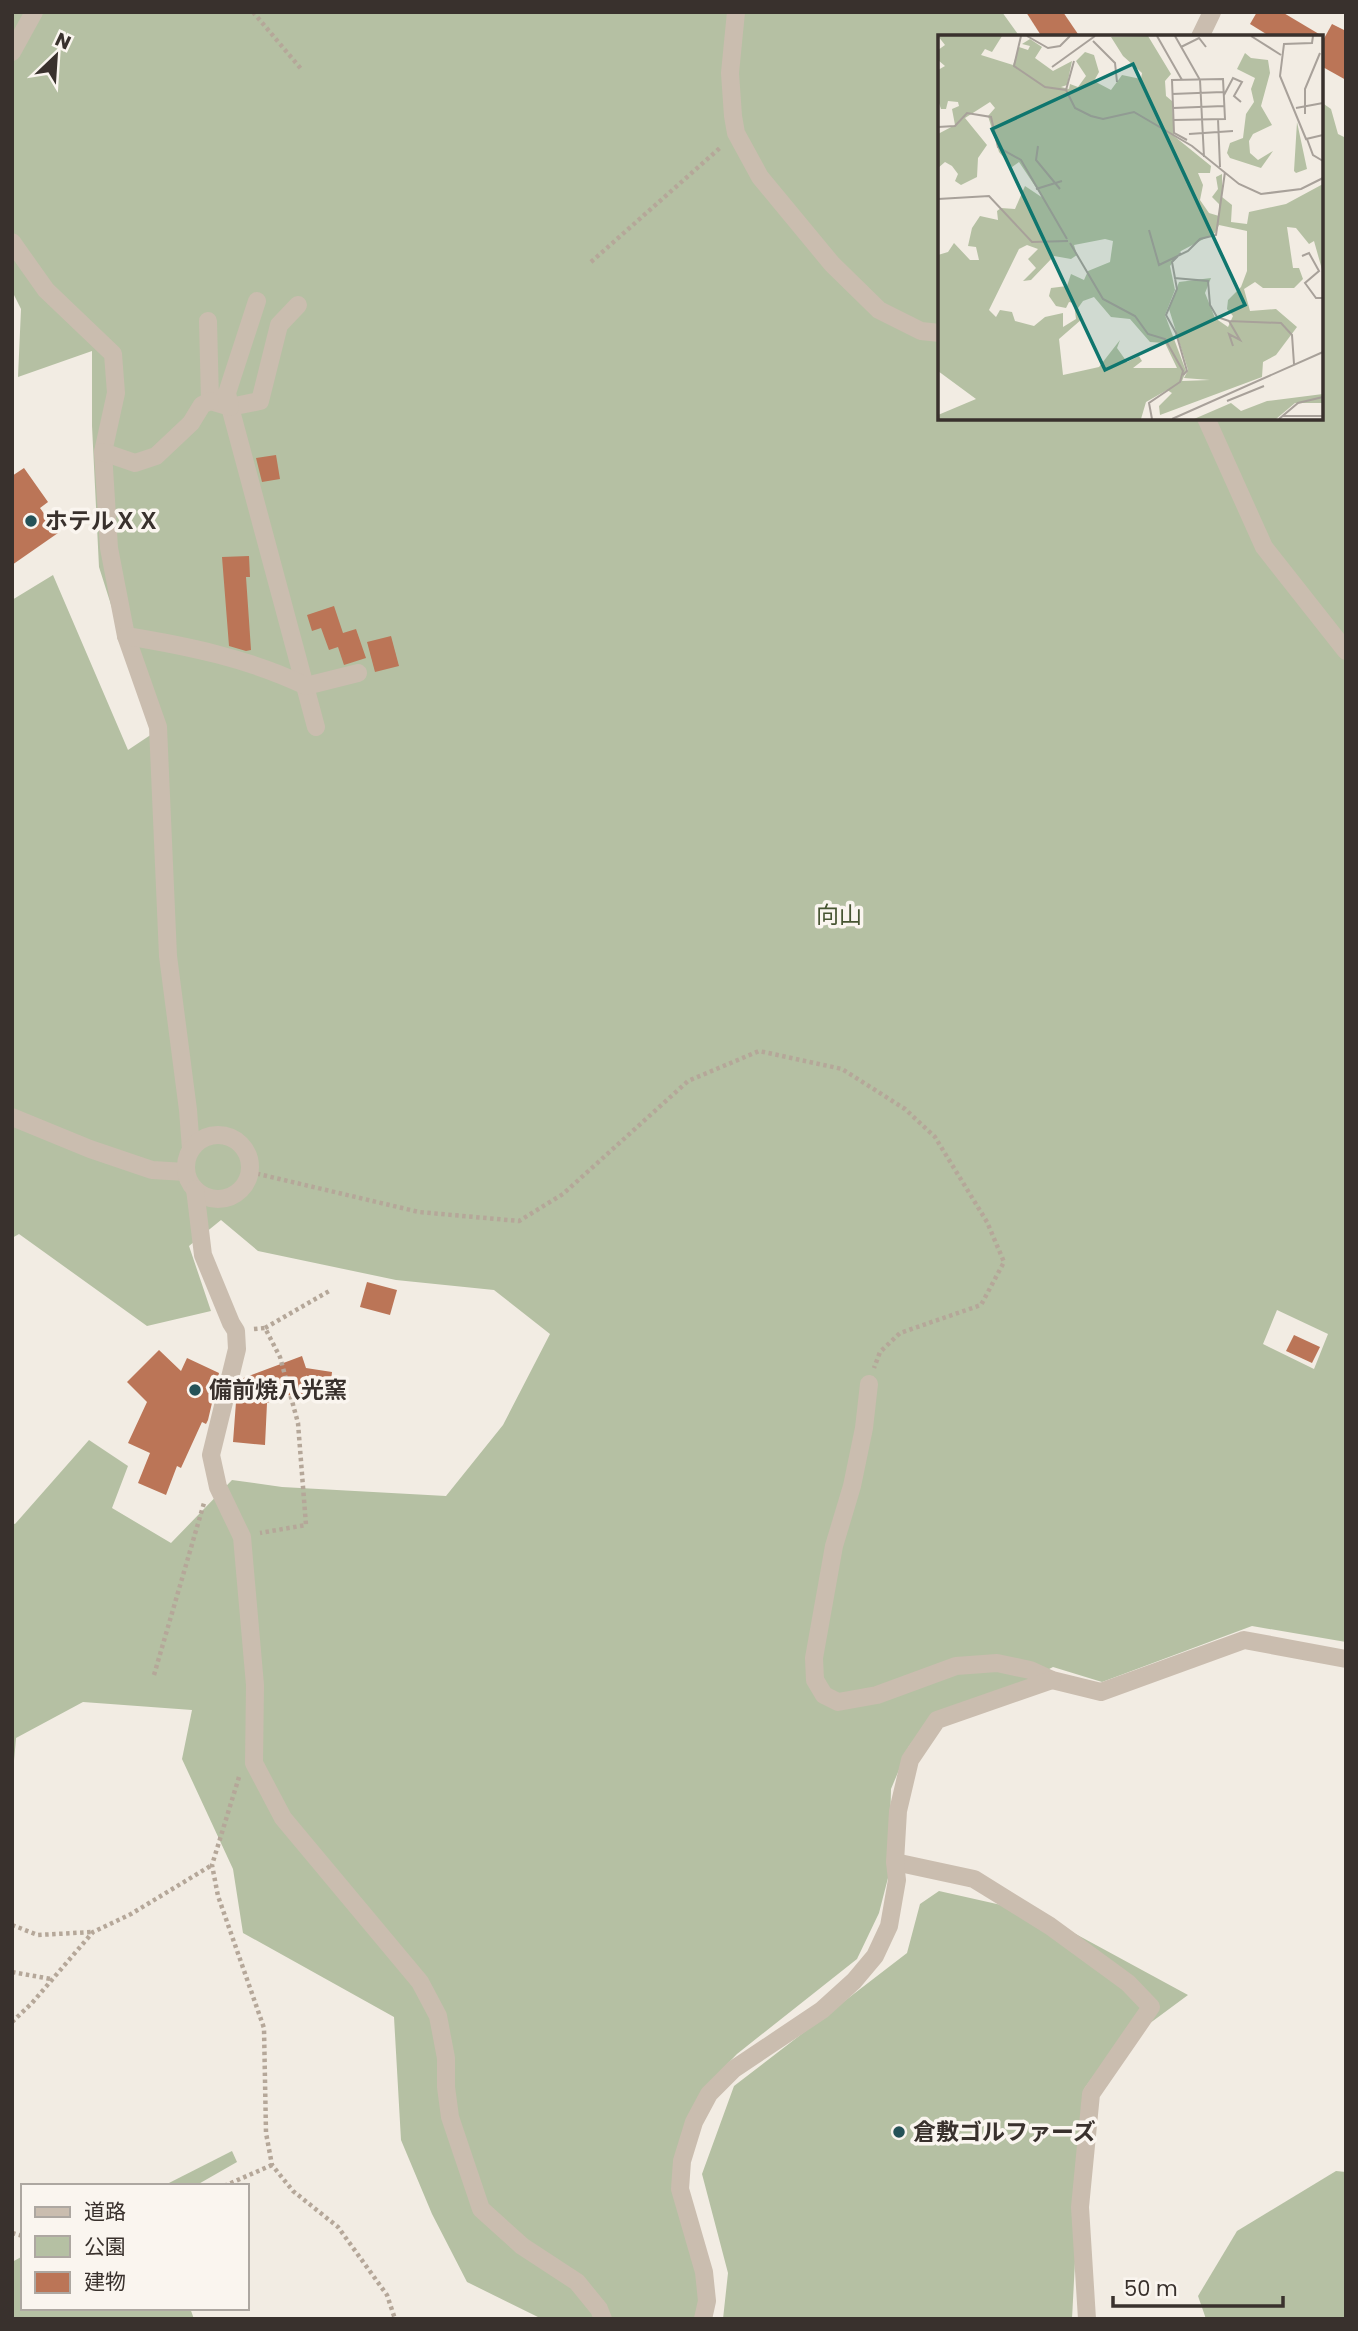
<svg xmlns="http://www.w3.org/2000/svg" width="1358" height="2331" font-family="Poppins,'Noto Sans JP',sans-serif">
<rect width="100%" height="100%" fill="#f2ece3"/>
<g fill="#b5c0a3" fill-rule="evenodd">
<path d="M 12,12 L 1002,12 L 1020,37 L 940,37 L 940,418 L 1321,418 L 1321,102 L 1331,109 L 1338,134 L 1346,138 L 1346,1642 L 1252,1626 L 1102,1682 L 1053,1667 L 1030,1679 L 936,1714 L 909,1746 L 891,1789 L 889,1874 L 879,1913 L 857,1959 L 737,2054 L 705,2087 L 677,2148 L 698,2274 L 698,2319 L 542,2319 L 467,2282 L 432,2214 L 401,2140 L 394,2017 L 243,1933 L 233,1869 L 182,1759 L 192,1710 L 83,1702 L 16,1738 L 12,1784 L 12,1523 L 15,1524 L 89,1440 L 128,1466 L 112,1508 L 171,1543 L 232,1480 L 282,1487 L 446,1496 L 503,1425 L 550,1334 L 494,1290 L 396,1280 L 258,1251 L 221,1220 L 189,1246 L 211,1311 L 147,1326 L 19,1234 L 12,1238 L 12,600 L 53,575 L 128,750 L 152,734 L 99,567 L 92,426 L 92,351 L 18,377 L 21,309 L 12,291 ZM 1277,1310 L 1328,1334 L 1314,1369 L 1263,1344 Z"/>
<polygon points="939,1891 1037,1913 1188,1995 1111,2052 1084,2089 1072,2319 723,2319 728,2273 702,2174 734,2086 907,1953 920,1904"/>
<polygon points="232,2151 237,2162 195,2186 163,2186"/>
<polygon points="1336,2171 1346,2172 1346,2319 1206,2319 1198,2296 1237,2231"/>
<polygon points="23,2256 23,2308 190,2308 194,2319 12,2319 12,2262"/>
</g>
<g fill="#bb7557">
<polygon points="1026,12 1063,12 1080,37 1042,37"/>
<polygon points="1257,12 1282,12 1324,37 1271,37 1250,24"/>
<polygon points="1332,24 1346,31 1346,80 1321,66 1321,44"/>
<polygon points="276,455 280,479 262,482 256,458"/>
<polygon points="24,468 48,502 40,508 58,533 12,565 12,476"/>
<polygon points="249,556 250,577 246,577 251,650 246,651 229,646 222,557"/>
<polygon points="334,606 343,633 356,629 366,658 344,665 338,647 329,650 321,628 312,631 307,615"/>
<polygon points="391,636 399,666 375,672 367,642"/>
<polygon points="367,1282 397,1290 390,1315 360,1307"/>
<polygon points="1294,1335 1320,1347 1312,1363 1286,1351"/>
<polygon points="159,1350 181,1371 187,1358 219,1373 208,1420 206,1424 202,1422 181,1468 177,1466 166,1495 138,1483 150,1453 128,1443 147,1402 127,1382"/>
<polygon points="302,1356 306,1368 332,1372 329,1401 287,1395 267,1403 265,1445 233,1442 236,1402 241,1379"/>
</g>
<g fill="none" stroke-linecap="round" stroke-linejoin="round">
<g stroke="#b5a799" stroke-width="4.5" stroke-dasharray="3.5 3.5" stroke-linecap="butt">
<polyline points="253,12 302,70"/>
<polyline points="591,262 721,147"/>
<polyline points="250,1172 419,1212 519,1221 563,1194 688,1081 759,1051 842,1069 905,1109 935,1137 987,1222 1004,1262 981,1305 900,1333 880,1352 874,1368"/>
<polyline points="265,1328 331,1290"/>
<polyline points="254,1329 265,1328 280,1357 298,1423 306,1525 260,1533"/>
<polyline points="154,1675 204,1503"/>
<polyline points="239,1777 212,1865 218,1896 264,2028 266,2133 272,2165 293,2191 338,2227 387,2295 395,2319"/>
<polyline points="12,1925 38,1935 92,1932"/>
<polyline points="12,1972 51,1979"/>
<polyline points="12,2022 32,2003 93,1932 131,1914 212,1865"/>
<polyline points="224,2186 272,2165"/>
<polyline points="12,2233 23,2236"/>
</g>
<g stroke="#cabdaf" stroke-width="18">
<polyline points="736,12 730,73 733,116 736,133 760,177 832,264 879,310 921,331 940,333"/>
<polyline points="1200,37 1212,12"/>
<polyline points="12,52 34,12"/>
<polyline points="12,242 46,290 113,354 116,393 103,452 109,548 126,636 158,727 168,956 188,1110 191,1149"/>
<polyline points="298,305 279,325 260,401 230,407 316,727"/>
<polyline points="208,321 210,401 230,407 227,393 257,301"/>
<polyline points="1206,418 1264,547 1346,651"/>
<polyline points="103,452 135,463 156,456 191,423 202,405 210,401"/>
<path d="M 126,636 C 188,646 250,659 306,686 L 358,673"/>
<polyline points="12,1117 90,1149 152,1170 186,1172"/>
<circle cx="218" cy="1167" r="32"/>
<polyline points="195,1189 203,1255 231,1323 236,1331 237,1349 211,1455 218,1487 242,1537 255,1685 254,1763 283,1818 420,1982 438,2016 446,2058 446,2087 450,2117 481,2209 522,2246 577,2282 599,2309 603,2319"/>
<polyline points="869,1384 864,1428 852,1486 834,1546 814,1658 815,1680 824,1695 838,1702 877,1695 956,1666 997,1663 1030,1670 1052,1680 1101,1692 1244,1640 1346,1659"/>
<polyline points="895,1862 974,1879 1050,1926 1128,1983 1151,2007 1091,2094 1080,2207 1087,2319"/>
<polyline points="703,2319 707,2301 704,2272 680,2189 682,2161 694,2122 709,2094 734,2069 822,2010 854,1981 875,1956 889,1926 897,1880 895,1862 898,1811 910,1760 937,1720 1052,1680"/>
</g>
</g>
<g fill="#255258" stroke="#faf5ef" stroke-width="2.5">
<circle cx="31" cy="521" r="7"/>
<circle cx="195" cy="1390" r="7"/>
<circle cx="899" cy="2132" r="7"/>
</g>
<g text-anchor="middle" stroke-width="7" stroke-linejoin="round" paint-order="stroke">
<g font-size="23" font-weight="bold" fill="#39312d" stroke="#faf5ef" text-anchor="start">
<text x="45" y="529">ホテルＸＸ</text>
<text x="209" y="1398">備前焼八光窯</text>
<text x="913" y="2140">倉敷ゴルファーズ</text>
</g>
<g font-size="23" fill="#475532" stroke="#faf5ef">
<text x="839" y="923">向山</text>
</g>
</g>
<g transform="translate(938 35)">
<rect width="385" height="385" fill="#f2ece3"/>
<path d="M 0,1 L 64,1 L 54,17 L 47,14 L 43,20 L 75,30 L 81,12 L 90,15 L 92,11 L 84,9 L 92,4 L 104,12 L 97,23 L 115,36 L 134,26 L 129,50 L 123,52 L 131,54 L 132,49 L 140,52 L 148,41 L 138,26 L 147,17 L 156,20 L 161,37 L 156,46 L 173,55 L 184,40 L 203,44 L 204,38 L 185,21 L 173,2 L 210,1 L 233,39 L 227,46 L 228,61 L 234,66 L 236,101 L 273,131 L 272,138 L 260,138 L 265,150 L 262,165 L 271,178 L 281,181 L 281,169 L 274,162 L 280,154 L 278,142 L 284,139 L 284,162 L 294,170 L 293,187 L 309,189 L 311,177 L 348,169 L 385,149 L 385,238 L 376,206 L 371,209 L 358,193 L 349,192 L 355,233 L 361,233 L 365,244 L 356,253 L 325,253 L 317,247 L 306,254 L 312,276 L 338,274 L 359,292 L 338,320 L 325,327 L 324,342 L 222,380 L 221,371 L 234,358 L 229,355 L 208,367 L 203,384 L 0,384 L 0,380 L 38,364 L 0,336 L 0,220 L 10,217 L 16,208 L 32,225 L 41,225 L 38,212 L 30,211 L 34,193 L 42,181 L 60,185 L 59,176 L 63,173 L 77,174 L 87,151 L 105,163 L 81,127 L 74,132 L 61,117 L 50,81 L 57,73 L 52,67 L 27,83 L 49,110 L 40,123 L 39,142 L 23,150 L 17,146 L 20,139 L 14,131 L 7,127 L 0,133 L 0,99 L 17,90 L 14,74 L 21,71 L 20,67 L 10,66 L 8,74 L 3,74 L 0,65 L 0,35 L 7,31 L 0,25 L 0,15 L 7,10 ZM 281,190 L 309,196 L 309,236 L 303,252 L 290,265 L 289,274 L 295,281 L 290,292 L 277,283 L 267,258 L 273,243 L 241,247 L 231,274 L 250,335 L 246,343 L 272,345 L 244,346 L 248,336 L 227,280 L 237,255 L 232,231 L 243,216 L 277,198 ZM 167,204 L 175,206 L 172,227 L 150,236 L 146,245 L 133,239 L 129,251 L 113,253 L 111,261 L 118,271 L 128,273 L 131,267 L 136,268 L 138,284 L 125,292 L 125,278 L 107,282 L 96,291 L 77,286 L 74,277 L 62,275 L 58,282 L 51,275 L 81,214 L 89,210 L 100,214 L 90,224 L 98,233 L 85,246 L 93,245 L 116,221 L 133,224 L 139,220 L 136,210 ZM 156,262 L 173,282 L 192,284 L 212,307 L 227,308 L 239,333 L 195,333 L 204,326 L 201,321 L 189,327 L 179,313 L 182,305 L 161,332 L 125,340 L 121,304 L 144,284 L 140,273 L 145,266 ZM 307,18 L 313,23 L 330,25 L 332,38 L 323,71 L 334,90 L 315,99 L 311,106 L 312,118 L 320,125 L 335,116 L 323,133 L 292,123 L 289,118 L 292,108 L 305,103 L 308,79 L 316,67 L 313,54 L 317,43 L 299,34 ZM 359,87 L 369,134 L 358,138 L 356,136 ZM 385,359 L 385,368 L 357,368 L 338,384 L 256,384 L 293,368 L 303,376 L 329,366 Z" fill="#b5c0a3" fill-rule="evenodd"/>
<path fill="none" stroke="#a8a19a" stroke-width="2" d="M 83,1 L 76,31 L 107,52 L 128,55 L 137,73 L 153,81 L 165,84 L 196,77 L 254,111 L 301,149 L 323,159 L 363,154 L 385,143M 89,1 L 110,13 L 122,11 L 132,1M 219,1 L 244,45M 237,1 L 262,45 L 266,122M 313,1 L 343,20M 375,1 L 374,8 L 346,9 L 342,41 L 368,104 L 385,100M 155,6 L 177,28 L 179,47M 243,12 L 261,3 L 268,12M 114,32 L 157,1M 128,55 L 136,26M 234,59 L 285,57M 286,60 L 295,43 L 304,47 L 296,61 L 303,67M 235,73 L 286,71M 358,73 L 385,68M 367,79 L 367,54 L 382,18M 280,84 L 282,132M 235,85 L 287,84 L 285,44 L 234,45 L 236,98 L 249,105M 0,92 L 17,91 L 29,78 L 53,82 L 60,112 L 83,125 L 129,204M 251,99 L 295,96M 369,104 L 375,120 L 385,126M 100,111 L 98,125 L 122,154M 98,154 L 124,146M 0,164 L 51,161 L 94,207 L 130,206M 211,195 L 221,230 L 250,216 L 262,204 L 278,200 L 287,137M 132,208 L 165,264 L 197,281 L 210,299 L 227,304 L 245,336 L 242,347 L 211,368 L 214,384M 243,218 L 234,227 L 239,254 L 228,280 L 238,298 L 249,336 L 245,340M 364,221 L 371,218 L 381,236 L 367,248 L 378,263 L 385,263M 236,243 L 270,246 L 272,270 L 279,282 L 291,286M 295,311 L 291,299 L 302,305 L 291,286 L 343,288 L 354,300 L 356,329M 289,366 L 326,351M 346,381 L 385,381M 234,384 L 385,317M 341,384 L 360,368 L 385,362"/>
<path fill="#0f766e" fill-opacity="0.15" stroke="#0f766e" stroke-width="3.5" d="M 195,29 L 307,270 L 167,335 L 54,94 Z"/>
<rect width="385" height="385" fill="none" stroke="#39312d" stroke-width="3.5"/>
</g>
<rect width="1358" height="2331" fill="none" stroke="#39312d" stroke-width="28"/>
<rect x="21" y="2184" width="228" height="126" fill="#faf5ef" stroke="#ada7a1" stroke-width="2"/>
<rect x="35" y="2207" width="35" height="10" fill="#cabdaf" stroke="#ada7a1" stroke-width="2"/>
<text x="84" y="2219" font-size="21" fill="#39312d">道路</text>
<rect x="35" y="2236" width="35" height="21" fill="#b5c0a3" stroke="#ada7a1" stroke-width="2"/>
<text x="84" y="2254" font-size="21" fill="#39312d">公園</text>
<rect x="35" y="2272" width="35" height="21" fill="#bb7557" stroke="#ada7a1" stroke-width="2"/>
<text x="84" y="2289" font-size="21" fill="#39312d">建物</text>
<g transform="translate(56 56) rotate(25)" stroke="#faf5ef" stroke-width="5" paint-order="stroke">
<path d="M0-5L12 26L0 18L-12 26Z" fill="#39312d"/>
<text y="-10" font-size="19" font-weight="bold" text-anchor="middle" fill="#39312d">N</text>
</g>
<path d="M1113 2296v10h170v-10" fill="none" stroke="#39312d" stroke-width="3.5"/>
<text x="1124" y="2296" font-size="21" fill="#39312d" stroke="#faf5ef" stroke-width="5" paint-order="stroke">50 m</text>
</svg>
